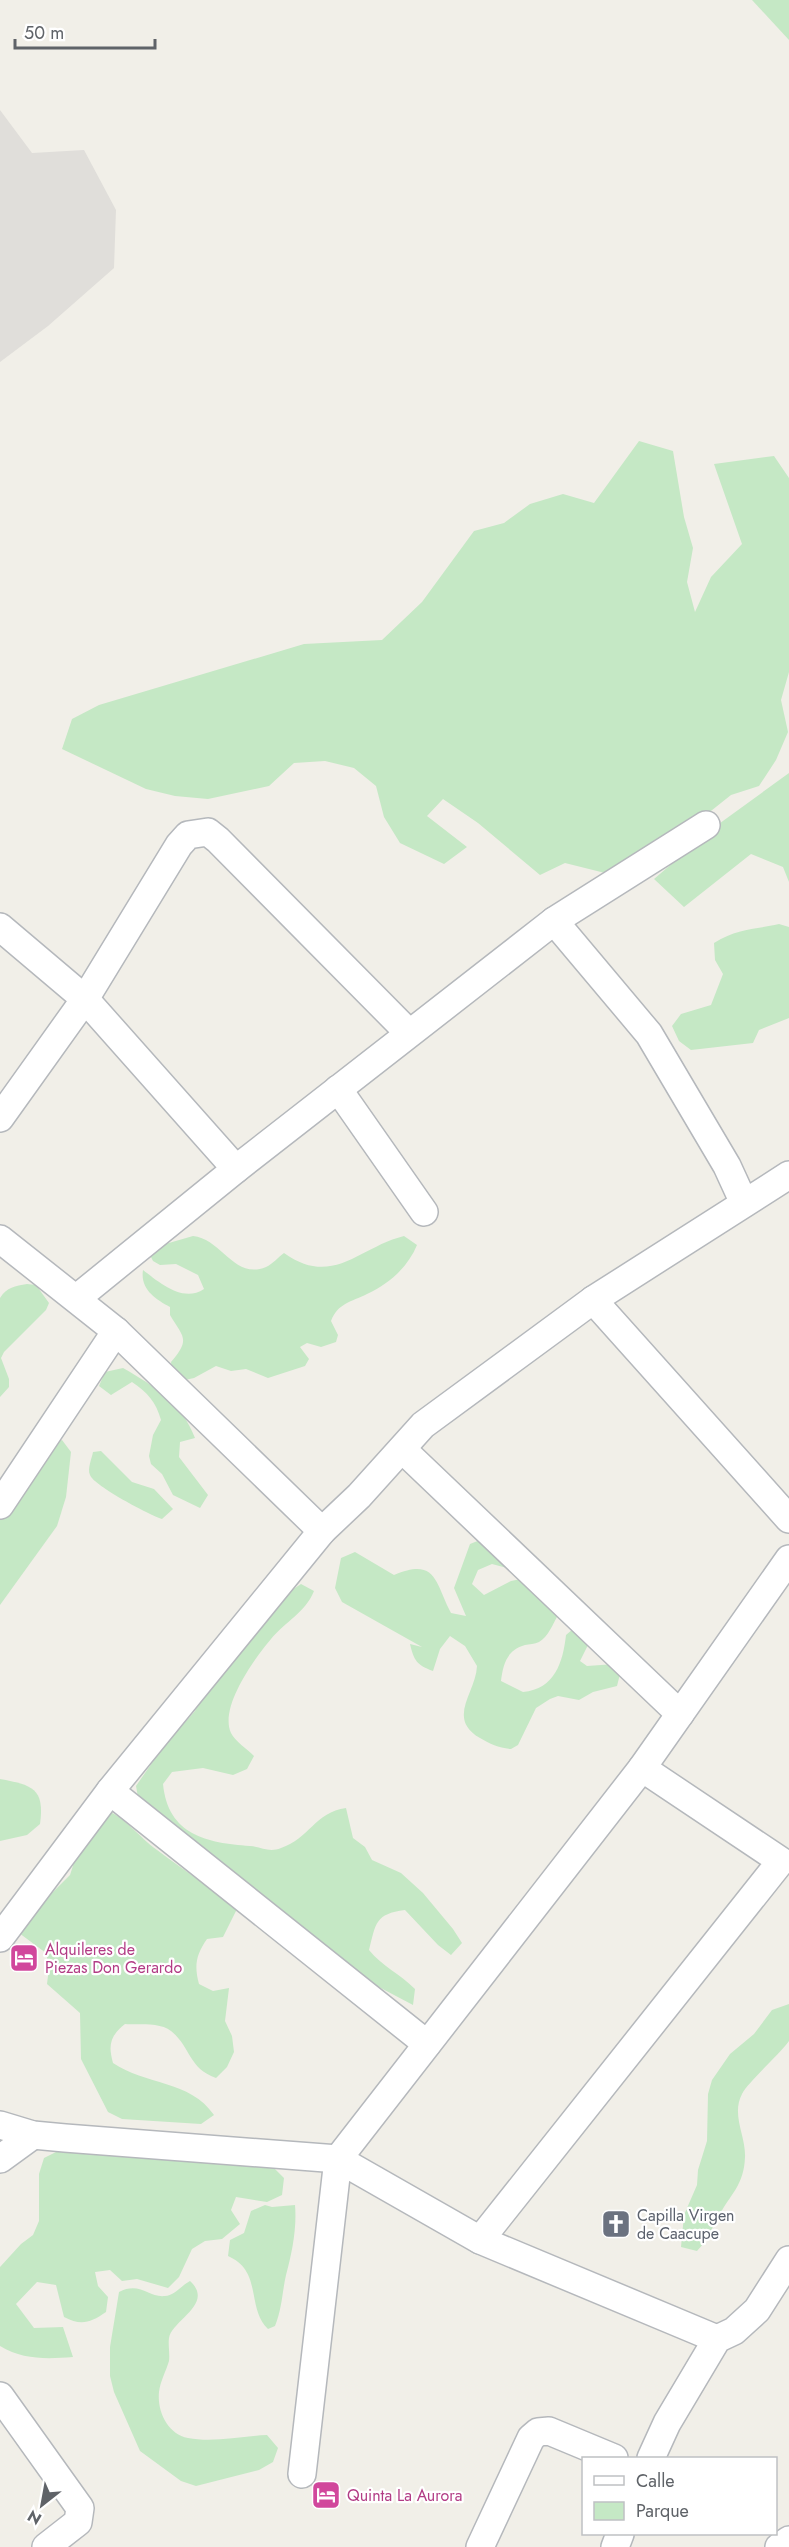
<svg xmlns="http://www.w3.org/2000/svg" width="789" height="2547" font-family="Jost,sans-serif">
<rect width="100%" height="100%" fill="#f1efe8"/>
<polygon fill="#e0deda" points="0,110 32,153 84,150 116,210 114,268 48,326 0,362"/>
<g fill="#c5e8c5">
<polygon points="752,0 789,0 789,40"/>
<polygon points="639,441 673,451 684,517 693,548 687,582 695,612 711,577 742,544 714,464 774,456 789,478 789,672 781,700 788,732 776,760 759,786 731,795 672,842 605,873 565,863 540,875 478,823 443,799 427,816 467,847 444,864 400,843 384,817 376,786 354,768 325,761 294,763 269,786 208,799 175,796 146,789 62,749 72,719 99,705 304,644 382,640 422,602 474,531 504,523 530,504 563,494 594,503"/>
<polygon points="789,773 789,882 783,867 751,854 684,907 654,879 716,826"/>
<path d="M 779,924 L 789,927 L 789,1018 L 759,1030 L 753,1043 L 691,1050 L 679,1041 L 672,1026 L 681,1014 L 711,1005 L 723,974 L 715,960 L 714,943 C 738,928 753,930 779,924 Z"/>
<path d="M 193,1236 C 222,1239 234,1280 266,1267 C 273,1264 278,1257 284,1253 C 333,1288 359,1247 404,1236 L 417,1245 C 408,1267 389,1284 367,1294 C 351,1302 338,1303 331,1321 L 338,1335 L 336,1342 L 321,1347 L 307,1343 L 300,1347 L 309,1359 L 305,1366 L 268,1378 L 246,1369 L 231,1371 L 216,1366 L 194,1378 L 185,1380 L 172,1371 L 171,1362 C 191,1339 183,1337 170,1315 L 170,1307 C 155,1299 140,1289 143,1270 C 160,1283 183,1303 204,1289 L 198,1275 L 176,1264 L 160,1265 L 153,1261 L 149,1253 L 155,1247 Z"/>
<path d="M 27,1284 L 36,1285 L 49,1303 L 46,1310 L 4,1352 L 1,1358 L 9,1379 L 9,1387 L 0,1397 L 0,1298 C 7,1287 15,1286 27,1284 Z"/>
<path d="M 123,1368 C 154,1386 182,1403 195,1438 L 180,1442 L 179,1457 L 208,1495 L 200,1508 L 173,1495 L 162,1474 L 151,1464 L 149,1456 L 153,1435 L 161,1420 C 156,1402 148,1393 132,1382 L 111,1395 L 99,1386 L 105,1372 Z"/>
<polygon points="62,1440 71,1452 66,1497 57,1526 0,1605 0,1511 48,1445"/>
<path d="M 101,1451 L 132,1482 L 154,1489 L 173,1509 L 162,1519 C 150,1515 94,1486 90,1475 C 87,1469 92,1458 93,1452 Z"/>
<path d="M 485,1538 L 513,1554 L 507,1568 L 492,1564 L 478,1570 L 472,1584 L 484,1595 L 511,1581 L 526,1578 L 558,1615 C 553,1624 548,1637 539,1642 C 535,1644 529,1644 525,1645 C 507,1650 503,1664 501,1681 L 523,1692 C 555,1689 563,1662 566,1635 L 573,1629 L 591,1639 L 580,1661 L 587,1666 L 615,1664 L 621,1670 L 617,1686 L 593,1692 L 579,1700 L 558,1696 L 550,1699 L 536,1708 L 518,1745 L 511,1749 C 499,1748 490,1744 480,1738 C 446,1718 476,1693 477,1666 L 465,1646 L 450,1636 L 440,1649 L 433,1671 C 417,1665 414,1661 410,1644 L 422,1647 L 342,1602 L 335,1588 L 341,1558 L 355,1552 L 394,1575 C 437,1557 435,1583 451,1613 L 466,1616 L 454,1588 L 470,1544 Z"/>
<path d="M 301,1584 L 314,1591 C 305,1613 286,1621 271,1639 C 255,1658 219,1707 231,1733 C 235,1741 247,1749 254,1756 L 247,1769 L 233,1775 L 203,1768 L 172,1772 L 163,1784 C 168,1835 207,1843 250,1846 C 262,1847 269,1853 281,1848 C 309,1839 315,1812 346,1808 L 353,1838 L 365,1847 L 372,1860 L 401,1873 L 423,1893 L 453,1929 L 462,1943 L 451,1955 L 438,1945 L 405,1910 C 375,1914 376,1923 369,1950 C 382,1966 400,1974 415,1989 L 413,2005 L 358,1976 L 349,1964 L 328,1953 L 266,1904 L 229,1869 L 139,1803 L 136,1786 L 163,1747 L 195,1711 L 221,1656 L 275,1601 Z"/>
<path d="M 0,1779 C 32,1785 45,1788 40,1824 L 27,1835 L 0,1841 Z"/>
<path d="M 106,1810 C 126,1818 139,1837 157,1850 C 184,1870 211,1888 237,1909 L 223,1937 L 207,1939 C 196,1955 194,1965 199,1984 L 213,1991 L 229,1988 L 225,2021 L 232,2036 L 234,2052 L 227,2067 L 216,2078 C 188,2068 191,2047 171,2031 C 160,2022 138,2025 125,2024 C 110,2036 108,2045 113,2063 C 145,2085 190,2080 214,2115 L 201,2124 L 122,2119 L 108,2112 L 81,2059 L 80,2013 L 47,1984 L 49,1968 L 46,1953 L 15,1930 L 70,1875 L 79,1847 Z"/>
<path d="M 789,2004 L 789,2041 C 779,2055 748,2082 742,2094 C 731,2115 746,2136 745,2157 C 744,2186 730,2194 719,2216 C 711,2229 708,2240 697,2251 L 681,2247 L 684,2215 L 697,2185 L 698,2170 L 707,2141 L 708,2094 L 712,2080 L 730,2054 L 754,2034 L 772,2010 Z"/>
<path d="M 58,2151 L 273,2167 L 284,2178 L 282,2195 L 267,2202 L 236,2197 L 231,2210 L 240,2224 L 222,2239 L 205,2241 L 192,2249 L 179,2277 L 168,2288 L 137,2279 L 122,2281 L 110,2270 L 95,2272 L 98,2286 L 108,2297 L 106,2312 C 90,2323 81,2326 64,2317 L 56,2285 L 37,2282 L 16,2304 L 34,2328 L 63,2327 L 73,2357 C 47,2359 23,2360 0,2346 L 0,2267 L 21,2244 L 33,2235 L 39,2221 L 39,2174 L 44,2158 Z"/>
<path d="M 265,2205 L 272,2207 L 295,2205 C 297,2228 292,2253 286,2275 C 282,2293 282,2309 275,2326 L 268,2329 C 246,2308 263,2271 228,2256 L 230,2240 L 244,2233 L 251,2211 Z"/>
<path d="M 190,2281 C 215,2304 172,2320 169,2338 C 168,2345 170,2354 169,2361 C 166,2371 160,2382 159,2392 C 157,2412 168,2434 188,2438 C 213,2443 242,2436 267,2435 L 278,2448 L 273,2462 L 259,2470 L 196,2486 L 181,2481 L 140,2451 L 114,2392 L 110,2376 L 110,2347 L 119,2292 C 140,2281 149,2298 165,2296 C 174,2296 182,2285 190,2281 Z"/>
</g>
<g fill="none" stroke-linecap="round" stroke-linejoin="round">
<g stroke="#b5b8bc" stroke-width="30">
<g id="minor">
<polyline points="554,921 649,1034 727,1166 744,1203"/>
<polyline points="0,927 85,999 236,1169"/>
<polyline points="338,1089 424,1212"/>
<polyline points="0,1118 85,999 179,845 188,835 208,832 218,840 409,1033"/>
<polyline points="0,1239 116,1331 322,1531"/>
<polyline points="77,1298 236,1169 554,921 706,825"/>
<polyline points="593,1300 789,1519"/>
<polyline points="402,1449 680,1714"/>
<polyline points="0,1505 116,1331"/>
<polyline points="642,1768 789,1559"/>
<polyline points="110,1791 427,2044"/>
<polyline points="0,1938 110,1791 322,1531 359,1496 423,1425 593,1300 789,1175"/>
<polyline points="0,2125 33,2135 65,2138 338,2159 480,2240 717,2339"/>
<polyline points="0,2159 33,2135"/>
<polyline points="0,2396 80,2508 78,2522 46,2547"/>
<polyline points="651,2458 667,2423 717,2339 734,2331 757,2310 789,2260"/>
<polyline points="302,2474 338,2159 642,1768 781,1861 480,2240"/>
<polyline points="480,2547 531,2438 538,2432 549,2431 614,2458"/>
<polyline points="615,2547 620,2534"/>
<polyline points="779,2547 789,2540"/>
</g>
</g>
<use href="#minor" stroke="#fff" stroke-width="27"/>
</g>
<defs>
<g id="hotel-square" transform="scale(1.5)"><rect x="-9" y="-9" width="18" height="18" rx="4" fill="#d1479c" stroke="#fff"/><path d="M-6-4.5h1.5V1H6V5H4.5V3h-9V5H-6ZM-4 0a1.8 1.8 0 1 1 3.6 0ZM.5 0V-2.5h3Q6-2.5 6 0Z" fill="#fff"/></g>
<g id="church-square" transform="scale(1.5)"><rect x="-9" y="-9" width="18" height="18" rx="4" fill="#6b7280" stroke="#fff"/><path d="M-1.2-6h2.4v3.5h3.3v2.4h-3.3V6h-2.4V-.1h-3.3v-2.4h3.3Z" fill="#fff"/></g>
</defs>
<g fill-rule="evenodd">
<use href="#hotel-square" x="24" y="1958"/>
<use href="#church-square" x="616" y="2224"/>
<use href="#hotel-square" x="326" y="2495"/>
</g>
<g text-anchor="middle" stroke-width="4.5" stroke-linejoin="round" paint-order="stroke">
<g font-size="16" fill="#b23c85" stroke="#fff" text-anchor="start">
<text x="45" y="1955">Alquileres de<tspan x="45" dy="18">Piezas Don Gerardo</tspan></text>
<text x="347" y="2501">Quinta La Aurora</text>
</g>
<g font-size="16" fill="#5b616d" stroke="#fff" text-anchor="start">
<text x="637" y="2221">Capilla Virgen<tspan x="637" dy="18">de Caacupe</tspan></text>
</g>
</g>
<rect x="582" y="2457" width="195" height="78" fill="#ffffff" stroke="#bfc1c3" stroke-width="1.5"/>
<rect x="594" y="2476" width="30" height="9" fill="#ffffff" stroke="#bfc1c3" stroke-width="1.5"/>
<text x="636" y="2487" font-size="18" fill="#5f6368">Calle</text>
<rect x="594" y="2502" width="30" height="18" fill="#c5e8c5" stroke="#bfc1c3" stroke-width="1.5"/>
<text x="636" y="2517" font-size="18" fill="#5f6368">Parque</text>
<g transform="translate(42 2505) rotate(211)" stroke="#ffffff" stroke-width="4.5" paint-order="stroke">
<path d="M0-4.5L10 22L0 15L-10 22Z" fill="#5f6368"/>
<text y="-9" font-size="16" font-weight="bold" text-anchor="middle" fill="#5f6368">N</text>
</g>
<path d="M15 39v9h140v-9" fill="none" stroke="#5f6368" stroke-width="3"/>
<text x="24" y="39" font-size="18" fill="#5f6368" stroke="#ffffff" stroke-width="4.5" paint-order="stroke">50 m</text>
</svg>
